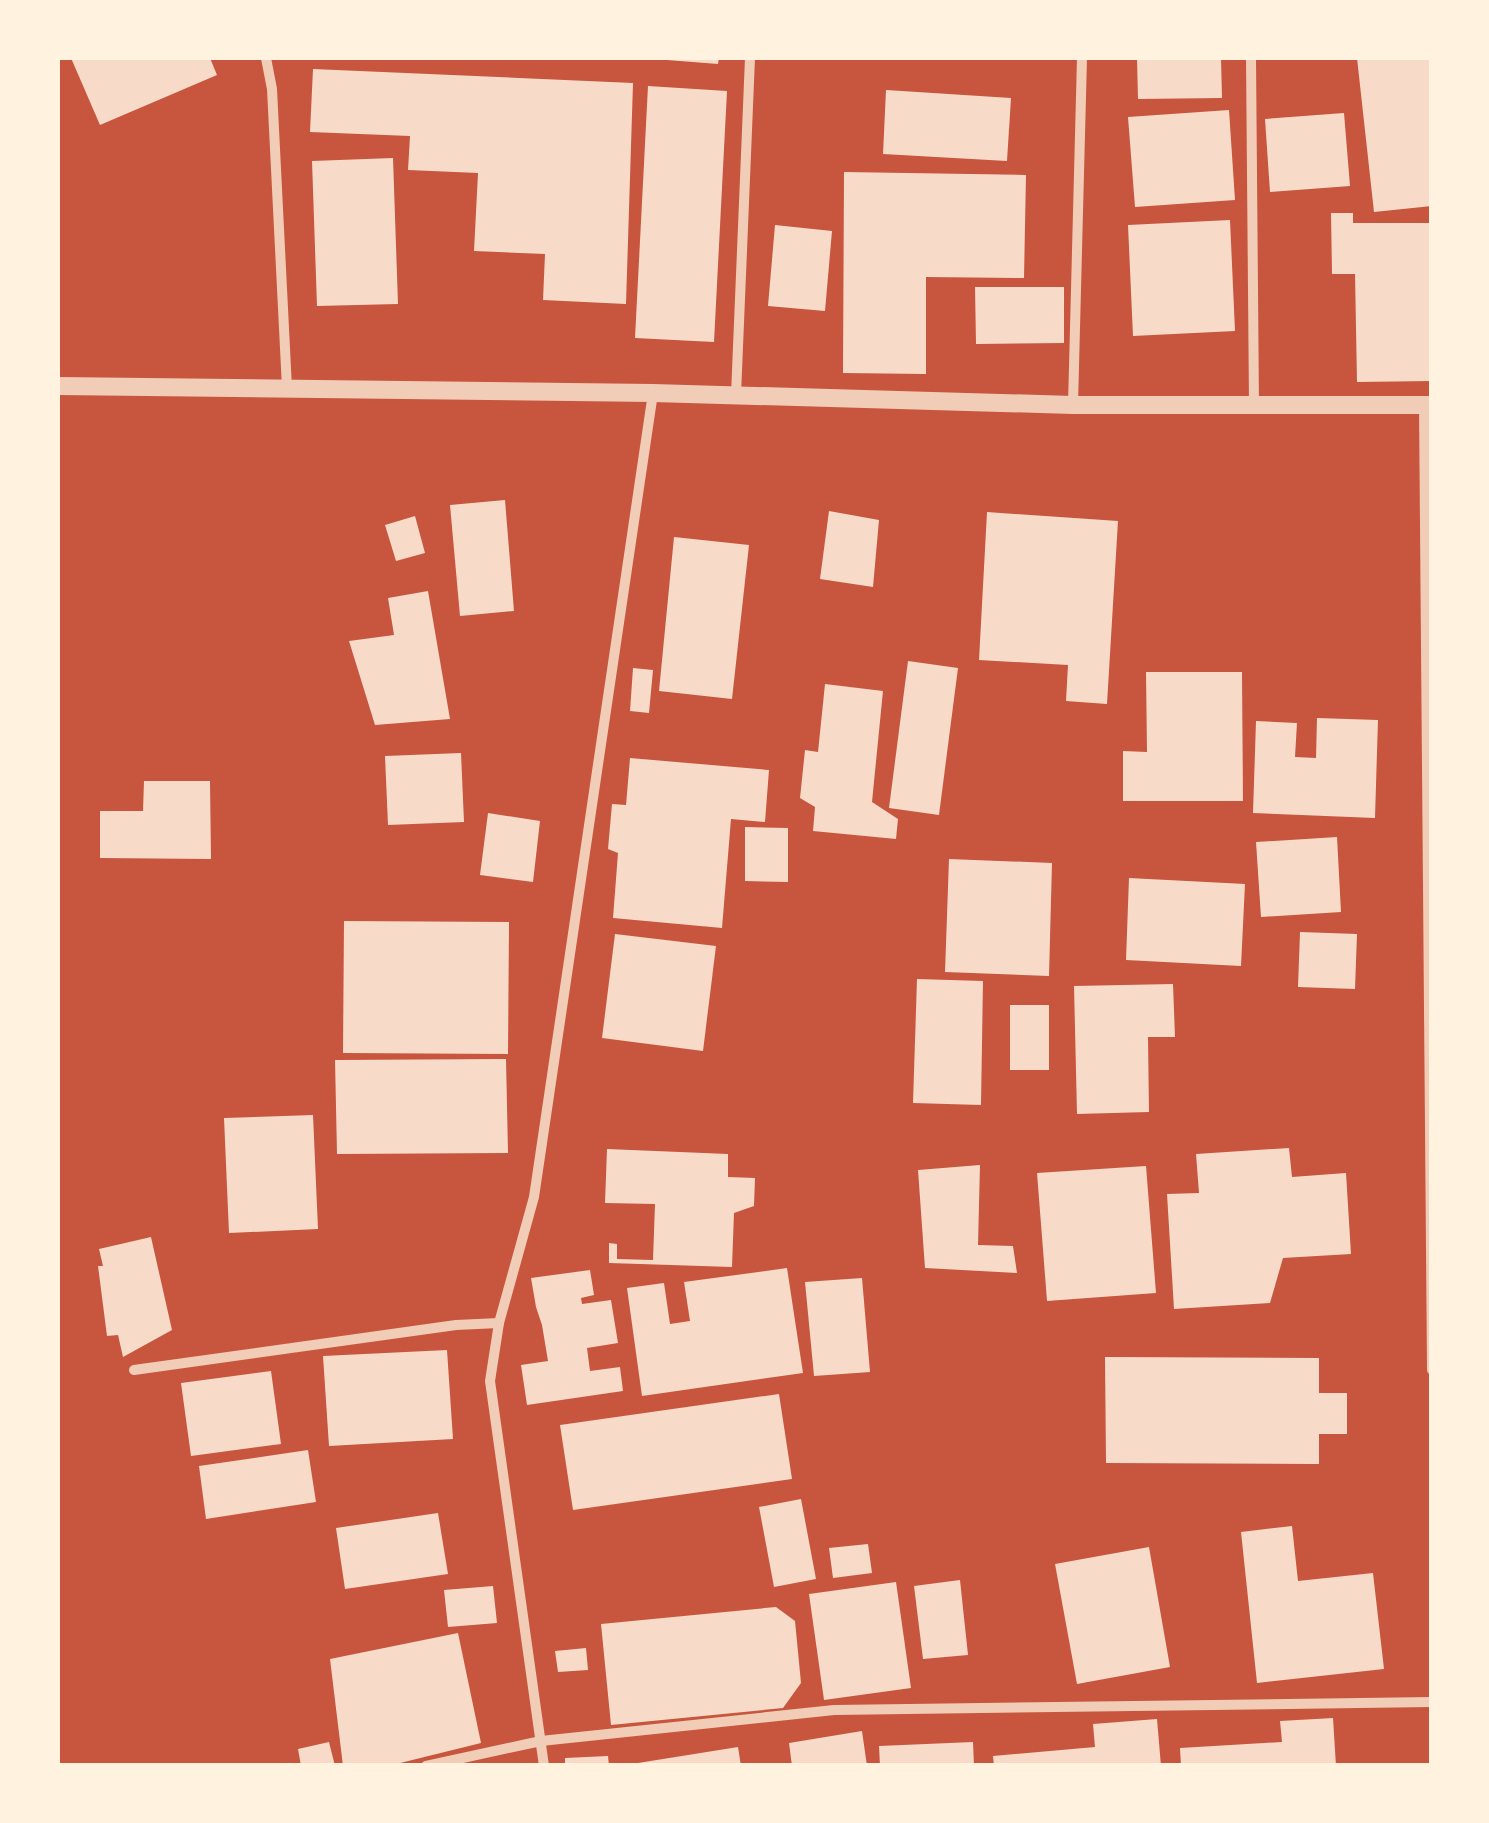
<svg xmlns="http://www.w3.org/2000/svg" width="1489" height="1823" font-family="Poppins,sans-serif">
<rect width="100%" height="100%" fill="#c8553d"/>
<g fill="#f7dbc8">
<polygon points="71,58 210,58 217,75 100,125"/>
<polygon points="667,58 719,58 718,64 667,60"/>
<polygon points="1137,58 1221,58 1222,98 1138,99"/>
<polygon points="1357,58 1432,58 1432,206 1374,212"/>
<polygon points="313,69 633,83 626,304 543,300 545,254 474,251 478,173 408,170 410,136 310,132"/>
<polygon points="648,86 727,91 714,342 635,338"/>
<polygon points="886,90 1011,98 1007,161 883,154"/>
<polygon points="1229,110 1235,200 1135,207 1128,117"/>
<polygon points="1344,113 1350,186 1270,192 1265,119"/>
<polygon points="393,158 398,304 317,306 312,161"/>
<polygon points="844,172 1026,175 1024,278 926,277 926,374 843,373"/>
<polygon points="1331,213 1353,213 1353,223 1432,223 1432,381 1357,382 1355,274 1332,274"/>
<polygon points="1230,220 1235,331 1133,336 1128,225"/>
<polygon points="775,225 832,231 825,311 768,306"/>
<polygon points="975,287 1064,287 1064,343 976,344"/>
<polygon points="505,500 514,611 460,616 450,505"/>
<polygon points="829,511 879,520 873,587 820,579"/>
<polygon points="987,512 1118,521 1107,704 1066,701 1068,665 979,660"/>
<polygon points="415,516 425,553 396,561 385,525"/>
<polygon points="674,537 749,545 732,699 659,691"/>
<polygon points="428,591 450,719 375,725 349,641 394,635 388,598"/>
<polygon points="908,661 958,668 939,815 889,808"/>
<polygon points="633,668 653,670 649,713 630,711"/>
<polygon points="1146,672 1242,672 1243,801 1123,801 1123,751 1147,752"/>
<polygon points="825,684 883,691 872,802 898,819 896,839 813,831 815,807 800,798 805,750 818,752"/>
<polygon points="1317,718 1378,720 1375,818 1253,813 1256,721 1297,723 1295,757 1316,758"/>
<polygon points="461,753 464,822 388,825 385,756"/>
<polygon points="630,758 769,770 765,822 731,819 722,928 613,918 618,853 608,849 612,804 626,805"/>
<polygon points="144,781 210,781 211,859 100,858 100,811 143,811"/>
<polygon points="488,813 540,821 533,882 480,875"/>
<polygon points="745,827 788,828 788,882 745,881"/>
<polygon points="1337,837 1341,912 1261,917 1256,842"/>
<polygon points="949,859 1052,863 1049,976 945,972"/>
<polygon points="1129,878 1245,884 1241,966 1126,960"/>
<polygon points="344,921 509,922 508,1054 343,1053"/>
<polygon points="1300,932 1357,934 1355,989 1298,987"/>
<polygon points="615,934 716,946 703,1051 602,1038"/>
<polygon points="917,979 983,981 981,1105 913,1103"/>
<polygon points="1173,984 1175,1037 1148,1037 1149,1112 1077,1114 1074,986"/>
<rect x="1010" y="1005" width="39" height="65"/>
<polygon points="506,1059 508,1153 337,1154 335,1060"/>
<polygon points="313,1115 318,1229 229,1233 224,1118"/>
<polygon points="1289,1148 1292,1177 1346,1173 1351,1254 1283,1258 1270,1303 1174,1309 1167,1194 1199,1193 1196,1154"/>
<polygon points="607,1149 728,1154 728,1177 755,1178 754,1206 734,1213 732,1267 609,1263 609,1243 617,1244 617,1259 653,1260 655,1204 605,1203"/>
<polygon points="980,1165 978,1245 1013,1246 1017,1273 925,1268 918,1170"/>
<polygon points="1146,1166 1156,1293 1047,1301 1037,1173"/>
<polygon points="151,1237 172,1330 123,1357 118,1335 107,1336 98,1266 103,1266 99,1249"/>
<polygon points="787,1268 803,1373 642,1396 627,1288 664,1283 670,1324 690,1321 684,1282"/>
<polygon points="590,1270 594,1295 581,1298 582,1304 611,1300 618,1343 587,1348 590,1371 620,1367 623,1391 527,1405 521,1365 548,1361 542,1325 536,1307 531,1278"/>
<polygon points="862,1278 870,1372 814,1376 805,1282"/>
<polygon points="447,1350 453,1439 329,1446 323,1356"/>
<polygon points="1105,1357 1319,1358 1319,1393 1347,1393 1347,1434 1319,1434 1319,1464 1106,1463"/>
<polygon points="271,1371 281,1444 191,1456 181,1383"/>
<polygon points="779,1394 792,1479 573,1510 560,1425"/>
<polygon points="308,1450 316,1502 206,1519 199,1466"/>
<polygon points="801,1499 816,1579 774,1587 759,1507"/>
<polygon points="438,1513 448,1574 345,1589 336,1528"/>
<polygon points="1292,1526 1298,1581 1373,1573 1384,1669 1257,1683 1241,1532"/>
<polygon points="868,1544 872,1573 833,1578 829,1548"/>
<polygon points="1149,1547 1170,1667 1077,1684 1055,1564"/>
<polygon points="960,1580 968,1655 923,1659 914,1586"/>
<polygon points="896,1582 911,1688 824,1700 809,1594"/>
<polygon points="493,1586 497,1623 448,1627 444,1590"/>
<polygon points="776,1607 795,1621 801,1683 783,1708 611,1725 601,1624"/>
<polygon points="458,1633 481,1743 388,1766 343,1766 330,1659"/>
<polygon points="586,1648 588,1670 558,1672 555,1651"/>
<polygon points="1333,1718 1336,1766 1181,1766 1180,1748 1282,1742 1280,1721"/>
<polygon points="1157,1719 1161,1766 994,1766 993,1756 1095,1747 1093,1724"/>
<polygon points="862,1731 867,1766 792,1766 789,1743"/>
<polygon points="329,1742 335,1766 301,1766 298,1749"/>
<polygon points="973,1742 974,1766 880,1766 879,1746"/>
<polygon points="738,1747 741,1766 638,1766 638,1763"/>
<polygon points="608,1756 609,1766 565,1766 565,1758"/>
</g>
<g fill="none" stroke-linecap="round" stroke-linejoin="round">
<g stroke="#f1ccb7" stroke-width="10">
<polyline points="266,58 272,89 287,388"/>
<polyline points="1251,58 1254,405"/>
<polyline points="736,395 750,58"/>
<polyline points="1073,405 1082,58"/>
<polyline points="1424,405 1432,1370"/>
<polyline points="134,1370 456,1325 499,1323"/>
<polyline points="426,1766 541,1741 834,1710 1432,1702"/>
<polyline points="544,1766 490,1381 499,1323 534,1197 653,393"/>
</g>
<polyline stroke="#f1ccb7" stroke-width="18" points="58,386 653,393 1073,405 1432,405"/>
</g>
<rect width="1489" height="1823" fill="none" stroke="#fff3e0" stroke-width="120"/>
</svg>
